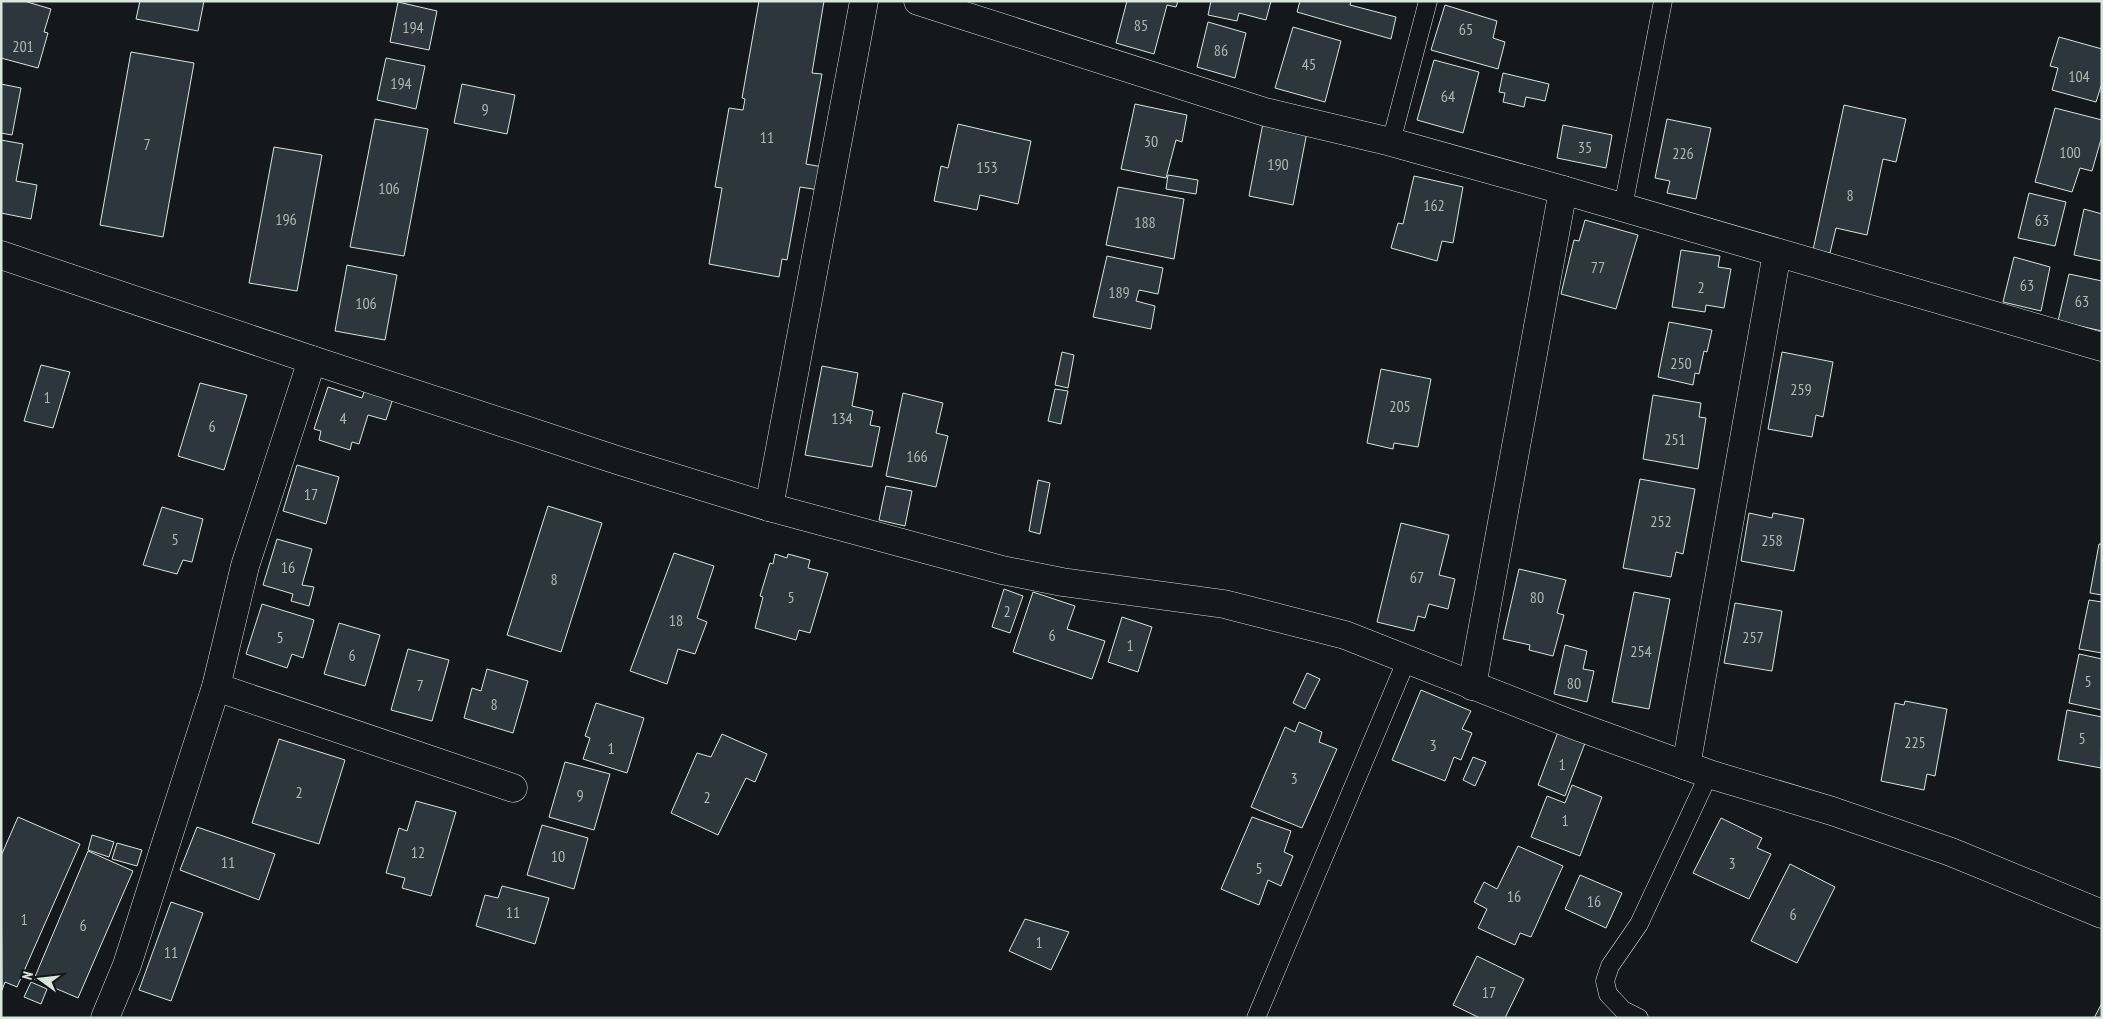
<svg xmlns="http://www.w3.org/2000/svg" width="2103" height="1019" font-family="'PT Sans Narrow',sans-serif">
<rect width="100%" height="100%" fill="#14181c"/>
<g fill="#2c363c" stroke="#d8e6dc">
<polygon points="1,1 24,1 51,9 44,32 48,33 38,68 1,58"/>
<polygon points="140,1 204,1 198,31 136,19"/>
<polygon points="759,1 824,1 812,73 822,74 806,164 823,167 819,190 800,187 787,260 782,259 779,277 709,264 722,188 715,187 729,108 743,110 745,99 742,98"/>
<polygon points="1127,1 1178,1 1176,7 1167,5 1154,54 1116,43"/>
<polygon points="1211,1 1271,1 1266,20 1239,13 1237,21 1208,15"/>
<polygon points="1300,1 1351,1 1350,5 1396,17 1391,39 1297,12"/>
<polygon points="398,2 437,11 429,50 390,42"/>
<polygon points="1445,5 1497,21 1493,38 1505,42 1498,69 1431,50"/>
<polygon points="1208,22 1246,33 1235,78 1197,67"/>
<polygon points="1293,27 1341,41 1325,102 1275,88"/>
<polygon points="2059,37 2102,49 2102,83 2096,102 2052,90 2058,68 2050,66"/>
<polygon points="131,52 194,63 163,237 100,225"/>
<polygon points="386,58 425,66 416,109 377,100"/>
<polygon points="1434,60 1479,72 1463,133 1417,120"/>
<polygon points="1503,73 1549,84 1545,101 1526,97 1524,107 1503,102 1505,93 1499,92"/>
<polygon points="1,84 21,88 12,135 1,133"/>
<polygon points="462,84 515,95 507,134 454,123"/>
<polygon points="1135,104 1187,115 1182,142 1176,140 1166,178 1121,169"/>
<polygon points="1844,105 1906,119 1896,162 1883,159 1867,235 1836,228 1830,253 1813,250"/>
<polygon points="2055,108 2102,120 2102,136 2092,171 2080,168 2072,192 2035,182"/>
<polygon points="375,119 428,129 404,256 350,247"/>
<polygon points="1667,119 1711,128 1696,199 1667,193 1670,181 1655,178"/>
<polygon points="1263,123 1307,132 1293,205 1249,196"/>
<polygon points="958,124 1031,141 1018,204 980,195 977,210 934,201 941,166 948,168"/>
<polygon points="1563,125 1612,135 1606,168 1557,158"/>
<polygon points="1,140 23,144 16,181 37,185 31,219 1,213"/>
<polygon points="274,147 322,155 297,291 249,283"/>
<polygon points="1168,175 1198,180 1196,194 1166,189"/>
<polygon points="1414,176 1463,187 1453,243 1442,241 1437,261 1391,248 1398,223 1403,224"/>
<polygon points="1118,187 1184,199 1174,259 1106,245"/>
<polygon points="2029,193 2066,202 2055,246 2018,238"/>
<polygon points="2084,209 2102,214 2102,261 2074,255"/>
<polygon points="1585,220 1638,235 1616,309 1561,294 1574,240 1579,241"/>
<polygon points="1681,250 1720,256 1718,267 1731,269 1724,308 1706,305 1705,312 1672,307"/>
<polygon points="1107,256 1163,268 1158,294 1139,290 1136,301 1155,306 1151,329 1093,317"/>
<polygon points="2014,257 2050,267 2041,311 2003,302"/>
<polygon points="347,265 397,275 385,340 335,331"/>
<polygon points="2069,274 2102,281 2102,331 2058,321"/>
<polygon points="1669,322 1712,330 1707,352 1704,351 1699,374 1695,373 1693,385 1658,377"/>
<polygon points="1062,352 1074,355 1068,388 1055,385"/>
<polygon points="1782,352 1833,362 1823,417 1816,415 1812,437 1768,429"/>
<polygon points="41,365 70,372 53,428 24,421"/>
<polygon points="822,366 858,373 852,406 873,411 870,425 880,427 872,467 805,455"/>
<polygon points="1381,369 1431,379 1418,447 1394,443 1393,449 1367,443"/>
<polygon points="200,383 247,395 224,470 178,456"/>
<polygon points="367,383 395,392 386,420 368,415 359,444 352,442 350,450 319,440 321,431 314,429 328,387 362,398"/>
<polygon points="1055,389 1068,391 1061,424 1048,421"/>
<polygon points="903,393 943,403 936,433 948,436 936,487 886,476"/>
<polygon points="1653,395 1701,403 1699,417 1706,418 1698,469 1643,459"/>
<polygon points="297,465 339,477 326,524 283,511"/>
<polygon points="1640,479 1695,489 1683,554 1676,552 1671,577 1623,568"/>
<polygon points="1038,480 1050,483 1040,534 1029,531"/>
<polygon points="886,486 912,491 905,526 879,520"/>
<polygon points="548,506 602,523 561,652 507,635"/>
<polygon points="162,507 203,519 192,562 183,560 177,574 143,565"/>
<polygon points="1749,513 1772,518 1773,513 1804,519 1794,571 1741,561"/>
<polygon points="1401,523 1449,535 1439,575 1455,579 1448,609 1429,604 1425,618 1418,616 1414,631 1377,622"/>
<polygon points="277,539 312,549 302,585 314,587 309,606 291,601 293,594 263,585"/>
<polygon points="2099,544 2102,544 2102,595 2090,593"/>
<polygon points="674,553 714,566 697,618 707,622 695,654 678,649 667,684 630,671"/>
<polygon points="775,554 787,558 788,554 810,560 808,568 828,573 810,633 799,630 796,640 755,628 763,597 760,596 770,563 773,564"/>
<polygon points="1519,569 1566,580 1557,613 1564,615 1553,656 1529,650 1530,645 1503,639"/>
<polygon points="1004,589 1023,596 1010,633 992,627"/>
<polygon points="1033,592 1075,606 1067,629 1105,641 1092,679 1013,652"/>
<polygon points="1634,592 1670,599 1649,709 1612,702"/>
<polygon points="2089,600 2102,602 2102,653 2079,649"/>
<polygon points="1735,603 1782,611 1772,671 1724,663"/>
<polygon points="262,604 314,620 303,658 292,654 287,668 246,654"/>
<polygon points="1122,617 1152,627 1138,672 1108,662"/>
<polygon points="339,623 380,635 365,686 324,674"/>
<polygon points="1565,645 1587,651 1583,669 1594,671 1587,702 1554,694"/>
<polygon points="408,649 449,660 432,721 391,710"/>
<polygon points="2079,654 2102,659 2102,710 2069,703"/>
<polygon points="487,669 528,681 513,733 464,718 472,688 481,691"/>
<polygon points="1307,673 1320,679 1305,709 1293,703"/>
<polygon points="1421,690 1471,711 1462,729 1472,733 1461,760 1454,757 1445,781 1392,760"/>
<polygon points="1905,701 1947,709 1935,776 1927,774 1924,790 1881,781 1895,703 1904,705"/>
<polygon points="596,703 644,718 627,773 583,759 590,738 585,736"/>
<polygon points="2067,710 2102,717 2101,768 2058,760"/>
<polygon points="1299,722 1322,732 1319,742 1337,749 1302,828 1251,807 1285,727 1295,732"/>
<polygon points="1558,732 1585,743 1565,796 1538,785"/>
<polygon points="722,734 767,754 755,782 746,778 718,835 671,813 697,753 711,757"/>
<polygon points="279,739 345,760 319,844 252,823"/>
<polygon points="1473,757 1486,762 1475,786 1463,780"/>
<polygon points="565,762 610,774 594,830 549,817"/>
<polygon points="1572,785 1602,797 1580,856 1531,837 1547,796 1565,803"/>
<polygon points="416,801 456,812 431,896 402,888 405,878 386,873 399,828 407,831"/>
<polygon points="18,817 80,844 17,987 5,982 2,990 1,856"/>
<polygon points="1252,817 1291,831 1284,852 1293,856 1281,886 1268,880 1259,905 1221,889"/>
<polygon points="1721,818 1762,838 1757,848 1771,854 1749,899 1693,873"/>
<polygon points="542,825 588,838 574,889 527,875"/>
<polygon points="197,827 275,854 259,900 180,870"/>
<polygon points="92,835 114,842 109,857 88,850"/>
<polygon points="117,843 142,850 137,866 112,859"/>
<polygon points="1518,846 1563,866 1531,937 1520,933 1515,945 1478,928 1487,909 1474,902 1484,882 1497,889"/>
<polygon points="88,851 133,871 78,998 34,979"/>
<polygon points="1790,864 1835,887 1797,963 1751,941"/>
<polygon points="1580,875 1622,893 1606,928 1565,909"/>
<polygon points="502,886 549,898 535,944 476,926 485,895 498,898"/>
<polygon points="171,902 203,913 171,1001 139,990"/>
<polygon points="1025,919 1069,932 1051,970 1009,951"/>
<polygon points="1477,956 1524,979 1505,1018 1480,1018 1453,1005"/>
<polygon points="31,982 47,989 41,1004 24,997"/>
<polygon points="2102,1003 2102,1018 2094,1018"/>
</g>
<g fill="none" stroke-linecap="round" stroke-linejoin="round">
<g stroke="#d8e6dc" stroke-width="19">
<g id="lane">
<polyline points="1391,142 1428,1"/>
<polyline points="1623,207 1663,1"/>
<polyline points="1256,1018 1407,659"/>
<polyline points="1639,1018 1623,1010 1608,994 1605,981 1610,966 1639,924 1709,774"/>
</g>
</g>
<g stroke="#d8e6dc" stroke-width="29">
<g id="street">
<polyline points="918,1 1265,112 1391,142 1563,190 2102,347"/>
<polyline points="1,255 312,360 620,461 769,507 1002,570 1062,582 1224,604 1345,635 1571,724 1709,774 1832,811 1951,852 2102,914"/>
<polyline points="769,507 864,1"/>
<polyline points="1472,686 1563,190"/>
<polyline points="216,687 513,788"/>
<polyline points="1686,766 1777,253"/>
<polyline points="105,1018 127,965 206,718 216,687 245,566 312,360"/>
</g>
</g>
<use href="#lane" stroke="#14181c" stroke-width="18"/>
<use href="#street" stroke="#14181c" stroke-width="28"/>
</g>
<g text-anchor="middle" stroke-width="4" stroke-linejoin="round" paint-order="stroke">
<g font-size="16" fill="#adbab4">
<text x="1141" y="31">85</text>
<text x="413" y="33">194</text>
<text x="1466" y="35">65</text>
<text x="23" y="52">201</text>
<text x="1221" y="56">86</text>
<text x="1309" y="70">45</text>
<text x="2079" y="82">104</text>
<text x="401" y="89">194</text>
<text x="1448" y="102">64</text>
<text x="485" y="115">9</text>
<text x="767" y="143">11</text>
<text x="1151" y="147">30</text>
<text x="147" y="150">7</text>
<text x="1585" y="153">35</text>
<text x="2070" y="158">100</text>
<text x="1683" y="159">226</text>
<text x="1278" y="170">190</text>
<text x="987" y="173">153</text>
<text x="389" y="194">106</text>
<text x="1850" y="201">8</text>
<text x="1434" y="211">162</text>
<text x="286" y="225">196</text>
<text x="2042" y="226">63</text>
<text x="1145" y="228">188</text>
<text x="1598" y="273">77</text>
<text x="2027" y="291">63</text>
<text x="1701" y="293">2</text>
<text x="1119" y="298">189</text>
<text x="2082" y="307">63</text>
<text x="366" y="309">106</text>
<text x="1681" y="369">250</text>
<text x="1801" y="395">259</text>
<text x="47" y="403">1</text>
<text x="1400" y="412">205</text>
<text x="343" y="424">4</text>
<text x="842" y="424">134</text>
<text x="212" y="432">6</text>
<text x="1675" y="445">251</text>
<text x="917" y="462">166</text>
<text x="311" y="500">17</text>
<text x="1661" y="527">252</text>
<text x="175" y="545">5</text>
<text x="1772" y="546">258</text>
<text x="288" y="573">16</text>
<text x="1417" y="583">67</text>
<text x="554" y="585">8</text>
<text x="791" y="603">5</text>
<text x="1537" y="603">80</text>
<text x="1007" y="617">2</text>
<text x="676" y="626">18</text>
<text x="1052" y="641">6</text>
<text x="280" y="643">5</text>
<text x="1753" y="643">257</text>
<text x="1130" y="651">1</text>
<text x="1641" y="657">254</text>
<text x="352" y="661">6</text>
<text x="2088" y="687">5</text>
<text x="1574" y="689">80</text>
<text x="420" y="691">7</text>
<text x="494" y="710">8</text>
<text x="2082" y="744">5</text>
<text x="1915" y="748">225</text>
<text x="1433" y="751">3</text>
<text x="611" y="754">1</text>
<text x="1562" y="770">1</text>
<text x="1294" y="784">3</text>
<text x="299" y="798">2</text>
<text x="580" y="801">9</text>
<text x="707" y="803">2</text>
<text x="1565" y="826">1</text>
<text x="418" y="858">12</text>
<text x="558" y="862">10</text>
<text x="228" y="868">11</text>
<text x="1732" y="869">3</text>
<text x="1259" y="874">5</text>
<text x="1514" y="902">16</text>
<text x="1594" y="907">16</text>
<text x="513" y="918">11</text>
<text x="1793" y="920">6</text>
<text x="24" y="925">1</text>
<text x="83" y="931">6</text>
<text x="1039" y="948">1</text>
<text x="171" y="958">11</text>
<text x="1489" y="998">17</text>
</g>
</g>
<rect width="2103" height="1019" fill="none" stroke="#d8e6dc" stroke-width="5"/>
<g transform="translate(40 979) rotate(285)" stroke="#14181c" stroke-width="4" paint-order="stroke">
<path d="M0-4L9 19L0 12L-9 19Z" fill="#d8e6dc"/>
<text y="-8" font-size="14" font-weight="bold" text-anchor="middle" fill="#d8e6dc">N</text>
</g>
</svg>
